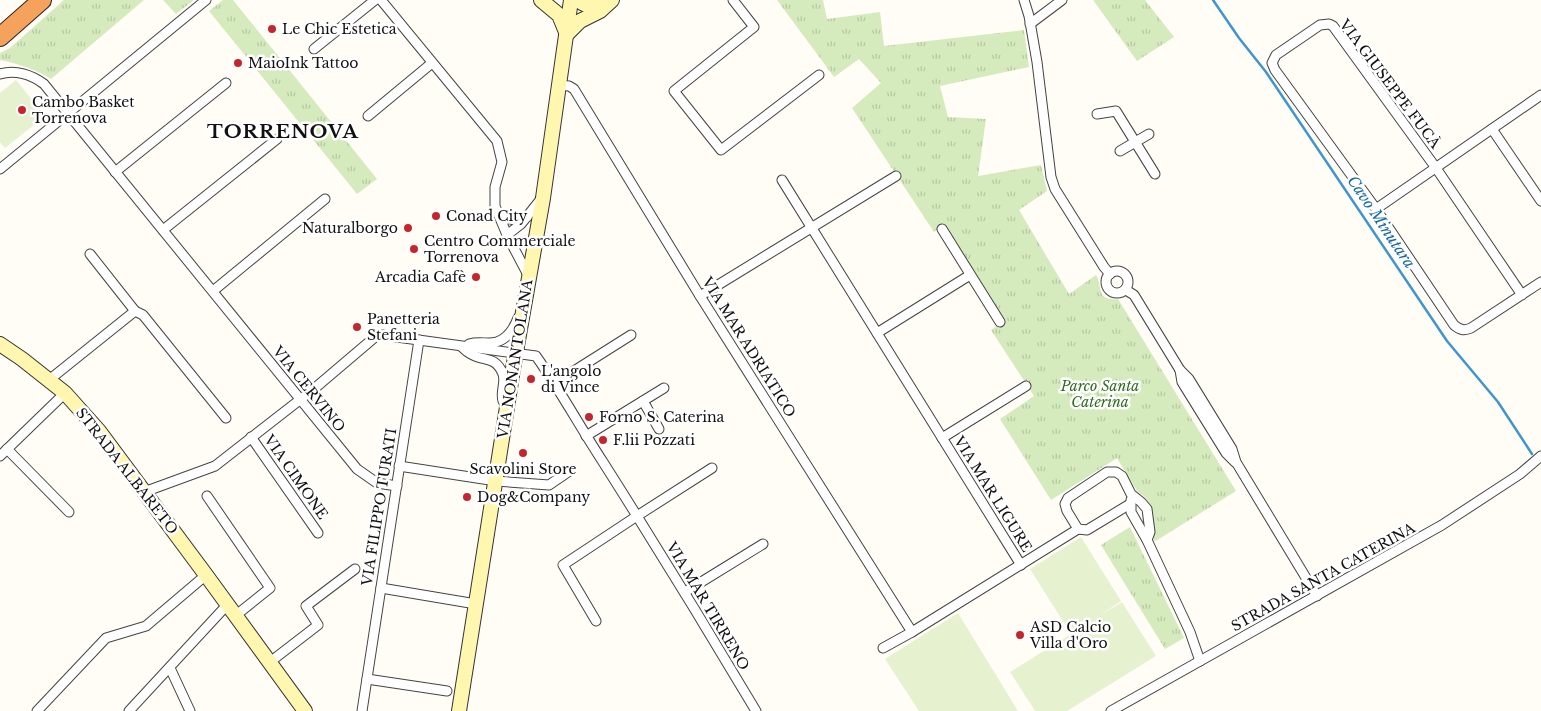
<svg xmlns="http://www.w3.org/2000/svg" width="1541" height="711" font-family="'Libre Baskerville',serif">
<defs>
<pattern id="grass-tufts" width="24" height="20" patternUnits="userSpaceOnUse" patternTransform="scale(1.25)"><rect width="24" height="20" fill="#d5ebbd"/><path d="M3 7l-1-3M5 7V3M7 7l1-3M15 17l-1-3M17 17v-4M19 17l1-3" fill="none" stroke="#b6c8a1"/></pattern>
</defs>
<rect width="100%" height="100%" fill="#fffdf5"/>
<g fill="url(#grass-tufts)">
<path d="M 64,0 L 144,0 L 51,79 C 35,69 19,64 0,60 L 0,53 L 10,48 Z"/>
<polygon points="163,0 194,0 176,14"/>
<polygon points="223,0 233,0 377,179 357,194 209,11"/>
<path d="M 777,0 L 823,0 L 827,19 L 880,12 L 884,46 L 1024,30 L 1029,67 L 940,86 L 948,117 L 986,119 L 978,176 L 1041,165 L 1047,191 L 1019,210 L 1069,294 L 1096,275 C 1103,286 1095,301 1118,299 L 1236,491 L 1154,542 L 1153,520 L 1151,510 L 1145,497 L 1137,491 L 1117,458 L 1051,500 L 1000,419 L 1034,396 L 991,330 L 1004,321 L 944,225 L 934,232 L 852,108 L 881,83 L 859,59 L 834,77 Z"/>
<polygon points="1093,0 1145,0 1174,37 1137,61"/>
<polygon points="1130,527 1184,638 1165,649 1101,545"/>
</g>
<g fill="#e6f2cf">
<polygon points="16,80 45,116 5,148 0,142 0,93"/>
<polygon points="1081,537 1121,601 1099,616 1122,602 1156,656 1067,711 1035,711 1010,672 1071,634 1030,569"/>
<polygon points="958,613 1018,711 919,711 885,659"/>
</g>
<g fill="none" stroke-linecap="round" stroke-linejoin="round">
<polyline stroke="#3f96cf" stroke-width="2.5" points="1213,0 1239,38 1266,72 1447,341 1498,402 1532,454"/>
<g stroke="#444" stroke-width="11">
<g id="street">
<polyline points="381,0 497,141 502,162 495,187 495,206 507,235 528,275"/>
<polyline points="733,0 754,27 674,91 721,150 819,75"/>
<polyline points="1024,0 1029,16 1037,62 1051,177 1055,189 1104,267 1110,274"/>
<polyline points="1030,24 1062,0"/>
<polyline points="314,49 375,0"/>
<path d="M 0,74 C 15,69 32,75 44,84 L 357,469 L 377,483 L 397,486"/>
<polyline points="559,85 569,86 574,89 700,296 912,632"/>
<polyline points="1097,114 1116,111 1155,174"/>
<polyline points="368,116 432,63"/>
<polyline points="1492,129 1541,201"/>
<polyline points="1120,151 1149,134"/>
<polyline points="0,169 206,0"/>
<polyline points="115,172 226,83"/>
<polyline points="782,180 1021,565"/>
<polyline points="1376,209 1541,95"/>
<polyline points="499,216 514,220 527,217"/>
<polyline points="942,229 1000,322"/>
<polyline points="163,230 277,139"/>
<polyline points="507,235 521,224 541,199"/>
<polyline points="90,254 135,311"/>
<circle cx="1117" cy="282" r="11"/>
<polyline points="1126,290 1134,295 1180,370 1189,379 1232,449 1236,462 1317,596"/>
<polyline points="213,291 325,199"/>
<path d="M 1522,295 L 1436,168 L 1333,26 L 1329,24 L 1320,25 L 1276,55 L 1272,63 L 1275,70 L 1376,209 L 1454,325 C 1460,330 1464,331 1471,328 L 1541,282"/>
<polyline points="700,296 896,176"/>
<polyline points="877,333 970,275"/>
<path d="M 469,344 C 476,342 482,343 489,343 C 505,343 513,331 518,318"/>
<path d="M 462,347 C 464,349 467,352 471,354 C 484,362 495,355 503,374 C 506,383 500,392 503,401"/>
<polyline points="1180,370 1182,382 1226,453 1235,462"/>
<polyline points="49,380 135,311 143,315 226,418"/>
<polyline points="555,383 631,335"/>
<polyline points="643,401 659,429"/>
<polyline points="586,436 664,388"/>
<polyline points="251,437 318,533"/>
<polyline points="942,438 1026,386"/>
<polyline points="7,449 69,512"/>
<polyline points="0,456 65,393"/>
<polyline points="399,466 496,481 549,485 571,470"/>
<path d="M 144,492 L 215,466 L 315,388 L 375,337 L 382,335 L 536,356 C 560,390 580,427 603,462 C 655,544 706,627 756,711"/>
<polyline points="207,496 270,588 235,616"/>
<polyline points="1131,500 1131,512 1147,540 1190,632 1200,661"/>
<polyline points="1130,504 1087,530 1078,529 1067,511 1065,504 1068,498 1107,472 1116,472 1122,476 1131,494 1141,502 1147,509 1150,532 1147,540"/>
<polyline points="381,588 476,604"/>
<polyline points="685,592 763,544"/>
<polyline points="596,621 563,565 637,516 712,468"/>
<polyline points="883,648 912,632 1078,529"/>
<polyline points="270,662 318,625 306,606 355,569"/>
<polyline points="170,668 190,711"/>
<polyline points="367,679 447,691"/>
<polyline points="37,711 106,638 146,626 206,575"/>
<polyline points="129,711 227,605"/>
<polyline points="362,711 419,340"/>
<polyline points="1111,711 1442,525 1520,474 1541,456"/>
</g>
</g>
<g stroke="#333" stroke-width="16">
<g id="secondary">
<polyline points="541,0 559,15 566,32"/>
<path d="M 578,0 C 586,7 595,8 605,4"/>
<polyline points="567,34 580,21 600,11 612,0"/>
<polyline points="0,344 22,359 65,393 99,431 206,575 305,711"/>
<polyline points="459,711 513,369 543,198 571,0"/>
</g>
</g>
<g stroke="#222" stroke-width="20">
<polyline id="highway" points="0,37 42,0"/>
</g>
<use href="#street" stroke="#fff" stroke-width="9"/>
<use href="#secondary" stroke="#fff6b0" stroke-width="14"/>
<use href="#highway" stroke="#f5a25d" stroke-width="18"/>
</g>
<g fill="#c4262e" stroke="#fff" stroke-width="2">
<circle cx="272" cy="29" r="5"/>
<circle cx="238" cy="63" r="5"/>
<circle cx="22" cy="110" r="5"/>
<circle cx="436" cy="216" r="5"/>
<circle cx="408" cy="228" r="5"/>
<circle cx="414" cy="249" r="5"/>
<circle cx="476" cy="277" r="5"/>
<circle cx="357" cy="327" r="5"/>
<circle cx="531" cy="379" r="5"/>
<circle cx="589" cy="417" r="5"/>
<circle cx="603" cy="440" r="5"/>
<circle cx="523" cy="453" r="5"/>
<circle cx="467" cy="497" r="5"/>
<circle cx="1020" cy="635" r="5"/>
</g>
<g text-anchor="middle" stroke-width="5" stroke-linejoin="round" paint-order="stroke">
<g font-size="14" fill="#111" stroke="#fff" text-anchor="start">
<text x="282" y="34">Le Chic Estetica</text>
<text x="248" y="68">MaioInk Tattoo</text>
<text x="32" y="107">Cambo Basket<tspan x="32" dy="16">Torrenova</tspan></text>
<text x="446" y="221">Conad City</text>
<text x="398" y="233" text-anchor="end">Naturalborgo</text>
<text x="424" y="246">Centro Commerciale<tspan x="424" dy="16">Torrenova</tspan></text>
<text x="466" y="282" text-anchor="end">Arcadia Cafè</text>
<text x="367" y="324">Panetteria<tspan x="367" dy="16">Stefani</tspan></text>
<text x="541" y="376">L'angolo<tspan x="541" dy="16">di Vince</tspan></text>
<text x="599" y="422">Forno S. Caterina</text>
<text x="613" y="445">F.lii Pozzati</text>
<text x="523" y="474" text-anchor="middle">Scavolini Store</text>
<text x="477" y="502">Dog&amp;Company</text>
<text x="1030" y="632">ASD Calcio<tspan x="1030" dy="16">Villa d'Oro</tspan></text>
</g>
<g font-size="14" fill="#111" stroke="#fff">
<text transform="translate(1390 84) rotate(53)" y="5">VIA GIUSEPPE FUCÀ</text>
<text transform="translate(749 347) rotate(58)" y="5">VIA MAR ADRIATICO</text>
<text transform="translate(515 359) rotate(-81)" y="5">VIA NONANTOLANA</text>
<text transform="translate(309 389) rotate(51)" y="5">VIA CERVINO</text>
<text transform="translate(127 471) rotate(52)" y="5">STRADA ALBARETO</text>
<text transform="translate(296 477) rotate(55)" y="5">VIA CIMONE</text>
<text transform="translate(993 494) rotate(58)" y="5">VIA MAR LIGURE</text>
<text transform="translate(379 507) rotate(-81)" y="5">VIA FILIPPO TURATI</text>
<text transform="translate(1323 577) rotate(-29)" y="5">STRADA SANTA CATERINA</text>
<text transform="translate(708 606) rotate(59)" y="5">VIA MAR TIRRENO</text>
</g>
<g font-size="14" font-style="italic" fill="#2f6b1f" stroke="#fff">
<text x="1100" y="391">Parco Santa<tspan x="1100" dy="16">Caterina</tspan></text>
</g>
<g font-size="15" font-style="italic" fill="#1768a6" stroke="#fff">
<text transform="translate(1381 222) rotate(56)" y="5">Cavo Minutara</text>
</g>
<g font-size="19" font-weight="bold" letter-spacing="1" fill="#111" stroke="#fff">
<text x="283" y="138">TORRENOVA</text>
</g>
</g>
</svg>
